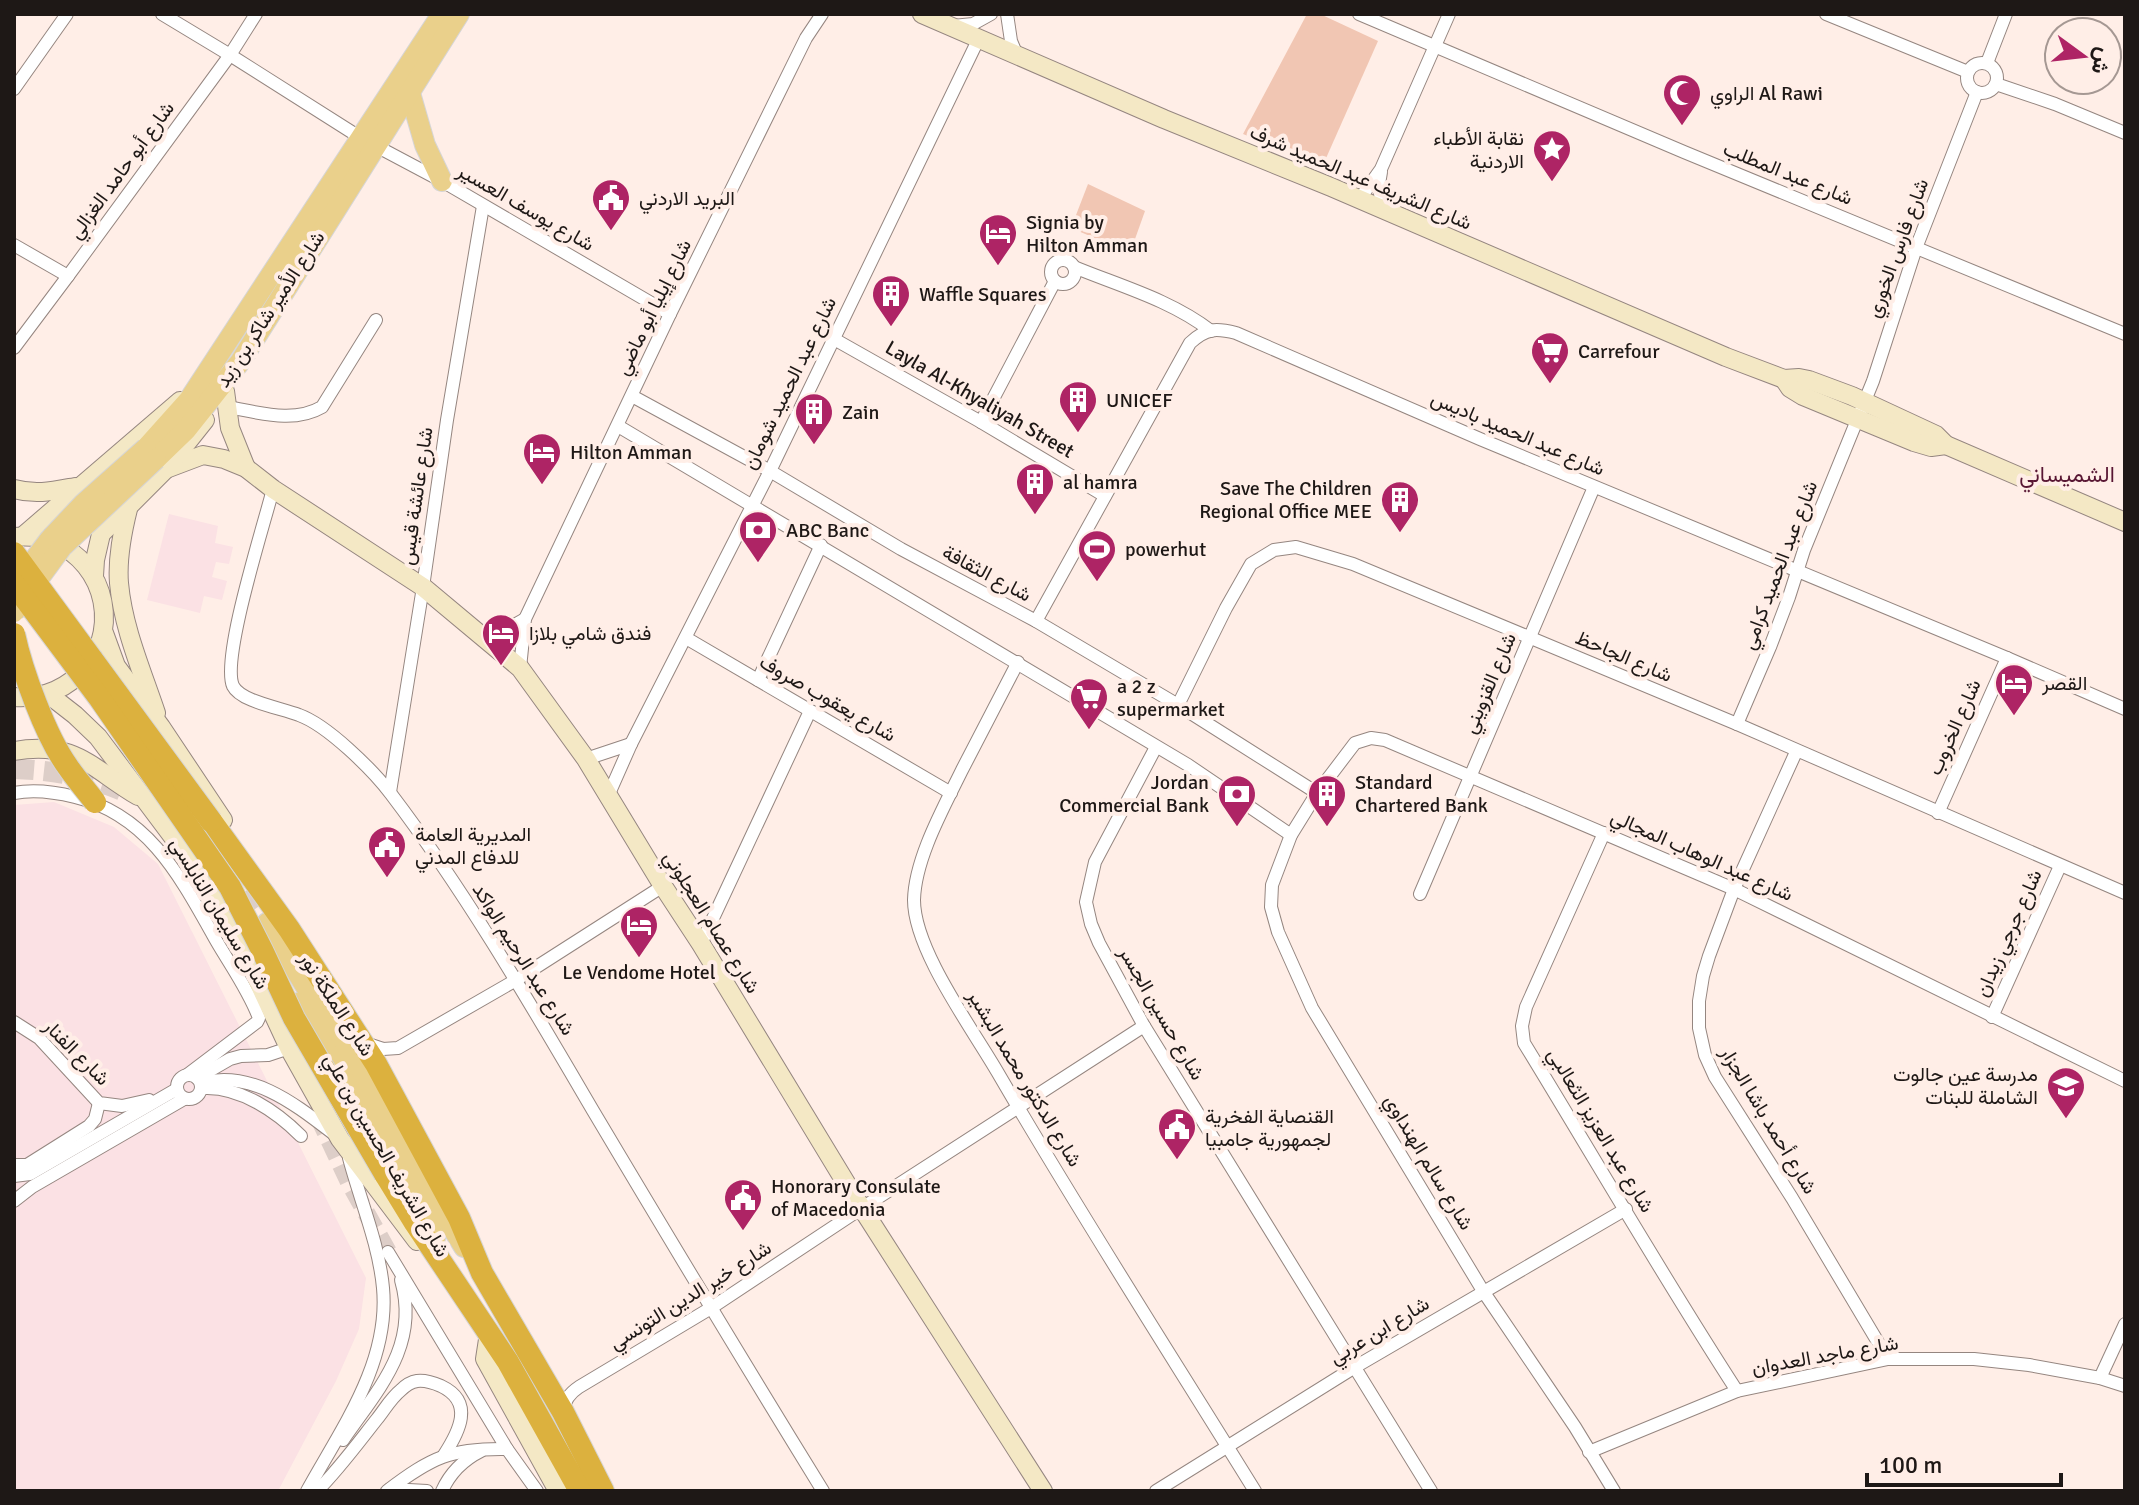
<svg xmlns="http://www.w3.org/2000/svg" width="2139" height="1505" font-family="Signika,Vazirmatn,sans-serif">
<rect width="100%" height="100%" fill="#ffeee7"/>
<g fill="#fbe1e4">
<polygon points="169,514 218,526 215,543 233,547 229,564 216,562 212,577 227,581 222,600 204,596 200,613 147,600"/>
<polygon points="54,802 114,827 158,864 366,1278 359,1329 336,1381 278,1491 14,1491 14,805"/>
</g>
<g fill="#f1c6b3">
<polygon points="1307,14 1320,14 1378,41 1323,165 1243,134"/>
<polygon points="1088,184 1145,211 1130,253 1071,228"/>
</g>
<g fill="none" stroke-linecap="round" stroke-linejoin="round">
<polyline stroke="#ddcec8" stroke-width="18" stroke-dasharray="18 9" stroke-linecap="butt" points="318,1116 349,1182 388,1252"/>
<g stroke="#ddcec8" stroke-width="20" stroke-dasharray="20 10" stroke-linecap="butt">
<path d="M 14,769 C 53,770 91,777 127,793"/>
<polyline points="228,867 267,923"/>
</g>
<g stroke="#958680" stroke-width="14">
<g id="street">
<polyline points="162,14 230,55 361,138 442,181 670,314"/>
<polyline points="1007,14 1011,41 1016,53"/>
<polyline points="1359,14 1684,152 2125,334"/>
<polyline points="1826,14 1968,72"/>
<polyline points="953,26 973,24 991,14"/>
<circle cx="1982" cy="78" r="15"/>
<polyline points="1987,63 2006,14"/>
<polyline points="1996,84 2055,104 2125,133"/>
<polyline points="14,89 67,14"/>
<polyline points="1381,172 1379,184 1382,210"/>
<polyline points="1359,200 1381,169 1449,14"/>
<polyline points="14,245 68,276"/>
<circle cx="1063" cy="272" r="12"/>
<path d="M 1074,267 C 1120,286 1171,300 1211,331"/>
<polyline points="834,339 981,422 1105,496"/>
<polyline points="14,348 68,276 230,55 256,14"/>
<polyline points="632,396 770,471 901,549 1036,621 1178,705 1317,793"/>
<path d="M 227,407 C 258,412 293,424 322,407 L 376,320"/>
<polyline points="981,422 1055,281"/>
<polyline points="618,426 1188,765 1291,835"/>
<path d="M 273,489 C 264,525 221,658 233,686 C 241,702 282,708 299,715 C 327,725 372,769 391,794 C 467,894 531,1005 595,1114 C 670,1240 746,1366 823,1491"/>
<path d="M 1036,621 L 1190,343 C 1206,328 1216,328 1236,333 L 1480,439 L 2007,658 L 2125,709"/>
<polyline points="686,638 951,793"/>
<polyline points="488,640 525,619"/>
<path d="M 1018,662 C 999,698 981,734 962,770 C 944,807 915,858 914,900 C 914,950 972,1028 998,1073 C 1080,1214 1169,1352 1255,1491"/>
<polyline points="520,668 525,619 670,314 806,38 822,14"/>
<polyline points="758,680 821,545"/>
<polyline points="1178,705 1226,608 1251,564 1274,550 1296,547 1353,564 1531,638 1737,724 2125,893"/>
<polyline points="1737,724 1770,647 1789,597 1804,550 1873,381 1916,248 1977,92"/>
<polyline points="1156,747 1095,862 1086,902 1091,924 1099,943 1144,1026 1431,1491"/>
<polyline points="1796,752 1734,889 1709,956 1703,976 1699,1001 1699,1028 1705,1055 1715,1077 1792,1198 1888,1359"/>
<polyline points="586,759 631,744"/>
<polyline points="390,792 423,587 447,420 483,206"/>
<path d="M 14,793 C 35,789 55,792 75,797 C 150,815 182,880 217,942 C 231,966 249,991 259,1018 L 257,1022 L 187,1075"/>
<polyline points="608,796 631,744 770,471 979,38"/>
<polyline points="1938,813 2007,658"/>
<path d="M 1604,833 L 1526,1007 L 1522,1026 L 1524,1043 C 1595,1159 1663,1277 1737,1391"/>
<polyline points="1420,894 1594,487"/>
<polyline points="701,944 810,711"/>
<polyline points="1992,1017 2060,866"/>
<polyline points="14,1022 39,1038 99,1103 122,1106 149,1100"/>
<polyline points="365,1043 383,1049 398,1048 516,980 663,886"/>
<circle cx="189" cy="1087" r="12"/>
<polyline points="197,1078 230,1059 241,1056 268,1055 289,1048"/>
<path d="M 201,1083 C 252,1069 296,1105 334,1134"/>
<path d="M 205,1088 C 240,1087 276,1111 301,1136"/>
<polyline points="14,1165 27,1165 89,1126 95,1119 99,1103"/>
<polyline points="14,1176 30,1174 177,1089"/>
<polyline points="14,1201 32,1187 184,1099"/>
<polyline points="388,1252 507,1449 537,1491"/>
<polyline points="2100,1378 2125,1324"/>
<path d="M 563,1411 C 564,1400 570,1393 579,1387 L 711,1308 L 862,1208 L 1144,1026"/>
<path d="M 343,1440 C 378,1389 420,1346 401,1280"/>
<polyline points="1589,1452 1737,1391 1888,1359 1974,1359 2029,1365 2100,1378 2125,1386"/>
<polyline points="390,1489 427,1491"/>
<path d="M 307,1491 C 341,1429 390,1363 383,1288 C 379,1244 360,1200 349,1158"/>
<path d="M 317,1491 C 339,1469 358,1443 377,1419 C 385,1409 391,1398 401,1390 C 405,1386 411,1382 417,1381 C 425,1380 434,1383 441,1386 C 475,1402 459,1432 444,1455"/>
<path d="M 387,1491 C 432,1457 451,1448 507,1449"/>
<path d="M 442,1491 C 450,1473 463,1460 481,1451"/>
<polyline points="1156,1491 1355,1367 1626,1209"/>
<polyline points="1614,1491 1575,1427 1483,1291 1312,1008 1278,932 1271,907 1272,885 1291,835 1317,793 1355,743 1371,738 1385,740 1734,889 2125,1081"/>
</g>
</g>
<g stroke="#958680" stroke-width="20">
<g id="secondary">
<polyline points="922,14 1164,119 1331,187 1726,357 1784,379 1799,378 1809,380 1852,396 1936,435 1946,445 2125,522"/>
<polyline points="1784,379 1790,388 1803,396 1914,442 1931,447 1946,445"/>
<polyline points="225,391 230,428 246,468"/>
<polyline points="166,469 203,455 224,459 246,468 273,489 423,587 520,668 586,759 663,886 701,944 849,1188 1043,1491"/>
<path d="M 14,489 C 36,495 53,491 75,487"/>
<path d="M 128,509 C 122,533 117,558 119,583 C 123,628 142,671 156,713"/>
<polyline points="23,536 180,401"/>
<path d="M 14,537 C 73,530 118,586 100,643"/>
<polyline points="94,576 95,560 101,534 166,469 205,420"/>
<polyline points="104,633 116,666 161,727 223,820"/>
<polyline points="48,694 75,715 98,737 203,877 243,949 289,1048 340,1139 417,1241"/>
<path d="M 14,697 C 45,699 68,688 89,665"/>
<path d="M 14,751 C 75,740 92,769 138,796"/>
<polyline points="489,1333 485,1359 558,1491"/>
</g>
</g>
<g stroke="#d6d5d5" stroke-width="22">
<g id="primary">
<polyline points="410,93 425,145 442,181"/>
<polyline points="146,448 189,400 442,14"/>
<polyline points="156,459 186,430 240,362 459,14"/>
<polyline points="267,923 464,1247"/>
<polyline points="298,1003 408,1187 435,1238"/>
</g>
</g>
<g stroke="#d6d5d5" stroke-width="24">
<g id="highway">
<polyline points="211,821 289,929 376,1064 459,1218 482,1273 563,1412 603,1491"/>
<polyline points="385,1174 415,1223 508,1362 580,1491"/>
</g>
</g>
<use href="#street" stroke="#fff" stroke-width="12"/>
<use href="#secondary" stroke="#f4e8c5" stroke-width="18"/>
<use href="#primary" stroke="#ead08b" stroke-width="20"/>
<use href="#highway" stroke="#dcb13e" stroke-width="22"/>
<g stroke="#d6d5d5" stroke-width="22" stroke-linecap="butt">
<g id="primary-bridge">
<polyline points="19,580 50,539 83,504 146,448"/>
<polyline points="14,612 62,547 156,459"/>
</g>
</g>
<g stroke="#d6d5d5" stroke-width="24" stroke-linecap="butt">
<g id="highway-bridge">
<polyline points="14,553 211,821"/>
<polyline points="14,584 100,699 230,887 262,950 294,1018 385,1174"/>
<path d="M 14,634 C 22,671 46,737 68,767 C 76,779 86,790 95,802"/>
</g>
</g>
<use href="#primary-bridge" stroke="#ead08b" stroke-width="20"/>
<use href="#highway-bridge" stroke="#dcb13e" stroke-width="22"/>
</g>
<defs>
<g id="mosque-pin" transform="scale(2)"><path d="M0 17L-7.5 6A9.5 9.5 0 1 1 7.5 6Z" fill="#ae2465" stroke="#ffeee7"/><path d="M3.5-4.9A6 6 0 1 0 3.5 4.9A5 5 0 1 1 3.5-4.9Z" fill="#fff"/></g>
<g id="sight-pin" transform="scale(2)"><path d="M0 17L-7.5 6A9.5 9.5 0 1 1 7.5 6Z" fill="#ae2465" stroke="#ffeee7"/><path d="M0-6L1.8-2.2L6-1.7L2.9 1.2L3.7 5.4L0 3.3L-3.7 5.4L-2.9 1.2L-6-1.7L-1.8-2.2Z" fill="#fff"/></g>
<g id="civic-pin" transform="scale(2)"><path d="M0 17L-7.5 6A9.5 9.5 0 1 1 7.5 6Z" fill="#ae2465" stroke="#ffeee7"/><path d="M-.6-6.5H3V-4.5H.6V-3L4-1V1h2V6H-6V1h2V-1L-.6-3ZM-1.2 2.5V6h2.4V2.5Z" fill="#fff"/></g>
<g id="hotel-pin" transform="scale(2)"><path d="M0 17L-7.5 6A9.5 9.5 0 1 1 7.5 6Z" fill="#ae2465" stroke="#ffeee7"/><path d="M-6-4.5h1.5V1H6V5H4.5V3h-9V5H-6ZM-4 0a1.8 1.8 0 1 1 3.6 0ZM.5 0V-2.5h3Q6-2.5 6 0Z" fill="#fff"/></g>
<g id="building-pin" transform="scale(2)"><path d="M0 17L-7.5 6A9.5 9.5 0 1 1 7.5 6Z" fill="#ae2465" stroke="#ffeee7"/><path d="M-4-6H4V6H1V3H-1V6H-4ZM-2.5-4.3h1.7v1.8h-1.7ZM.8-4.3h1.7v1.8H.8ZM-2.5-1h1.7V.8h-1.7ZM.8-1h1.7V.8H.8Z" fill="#fff"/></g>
<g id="supermarket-pin" transform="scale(2)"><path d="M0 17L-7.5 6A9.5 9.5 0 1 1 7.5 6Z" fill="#ae2465" stroke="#ffeee7"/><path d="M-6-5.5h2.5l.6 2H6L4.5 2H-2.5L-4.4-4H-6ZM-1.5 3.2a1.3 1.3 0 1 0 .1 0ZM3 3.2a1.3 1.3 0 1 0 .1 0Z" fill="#fff"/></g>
<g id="bank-pin" transform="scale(2)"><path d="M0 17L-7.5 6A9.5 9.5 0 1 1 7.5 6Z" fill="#ae2465" stroke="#ffeee7"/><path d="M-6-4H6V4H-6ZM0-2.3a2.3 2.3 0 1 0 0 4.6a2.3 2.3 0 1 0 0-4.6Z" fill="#fff"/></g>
<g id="stadium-pin" transform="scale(2)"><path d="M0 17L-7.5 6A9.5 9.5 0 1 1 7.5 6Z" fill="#ae2465" stroke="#ffeee7"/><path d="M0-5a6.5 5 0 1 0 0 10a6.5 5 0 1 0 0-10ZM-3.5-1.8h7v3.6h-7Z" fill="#fff"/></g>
<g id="school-pin" transform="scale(2)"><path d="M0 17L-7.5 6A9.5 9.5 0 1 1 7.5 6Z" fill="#ae2465" stroke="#ffeee7"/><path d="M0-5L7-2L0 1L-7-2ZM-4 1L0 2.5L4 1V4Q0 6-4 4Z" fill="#fff"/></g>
</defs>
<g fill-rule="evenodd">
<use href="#mosque-pin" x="1682" y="93"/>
<use href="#sight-pin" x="1552" y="149"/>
<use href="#civic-pin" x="611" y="198"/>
<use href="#hotel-pin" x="998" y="233"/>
<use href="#building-pin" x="891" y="294"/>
<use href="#supermarket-pin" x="1550" y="351"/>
<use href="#building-pin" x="1078" y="400"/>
<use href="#building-pin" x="814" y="412"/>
<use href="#hotel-pin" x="542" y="452"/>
<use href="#building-pin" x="1035" y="482"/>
<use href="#building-pin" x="1400" y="500"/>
<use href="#bank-pin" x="758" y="530"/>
<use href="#stadium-pin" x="1097" y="549"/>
<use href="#hotel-pin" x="501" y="633"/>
<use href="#hotel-pin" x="2014" y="683"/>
<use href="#supermarket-pin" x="1089" y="697"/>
<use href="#bank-pin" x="1237" y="794"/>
<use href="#building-pin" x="1327" y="794"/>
<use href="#civic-pin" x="387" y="845"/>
<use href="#hotel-pin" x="639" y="925"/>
<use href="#school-pin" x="2066" y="1086"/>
<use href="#civic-pin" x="1177" y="1127"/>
<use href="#civic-pin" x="743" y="1198"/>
</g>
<g text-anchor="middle" stroke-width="8" stroke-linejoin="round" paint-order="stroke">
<g font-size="20" fill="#1e1816" stroke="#ffeee7" text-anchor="start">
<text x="1710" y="100">الراوي Al Rawi</text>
<text x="1524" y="145" text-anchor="end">نقابة الأطباء<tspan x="1524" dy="23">الاردنية</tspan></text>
<text x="639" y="205">البريد الاردني</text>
<text x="1026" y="229">Signia by<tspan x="1026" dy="23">Hilton Amman</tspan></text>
<text x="919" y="301">Waffle Squares</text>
<text x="1578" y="358">Carrefour</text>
<text x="1106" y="407">UNICEF</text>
<text x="842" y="419">Zain</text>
<text x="570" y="459">Hilton Amman</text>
<text x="1063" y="489">al hamra</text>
<text x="1372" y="495" text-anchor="end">Save The Children<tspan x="1372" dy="23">Regional Office MEE</tspan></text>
<text x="786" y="537">ABC Banc</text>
<text x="1125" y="556">powerhut</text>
<text x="529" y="640">فندق شامي بلازا</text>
<text x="2042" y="690">القصر</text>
<text x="1117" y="693">a 2 z<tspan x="1117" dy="23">supermarket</tspan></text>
<text x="1209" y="789" text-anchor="end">Jordan<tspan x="1209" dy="23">Commercial Bank</tspan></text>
<text x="1355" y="789">Standard<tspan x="1355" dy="23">Chartered Bank</tspan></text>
<text x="415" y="841">المديرية العامة<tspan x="415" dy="23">للدفاع المدني</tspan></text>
<text x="639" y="979" text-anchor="middle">Le Vendome Hotel</text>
<text x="2038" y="1081" text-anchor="end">مدرسة عين جالوت<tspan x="2038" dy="23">الشاملة للبنات</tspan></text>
<text x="1205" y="1123">القنصاية الفخرية<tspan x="1205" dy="23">لجمهورية جامبيا</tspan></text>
<text x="771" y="1193">Honorary Consulate<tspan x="771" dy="23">of Macedonia</tspan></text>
</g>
<g font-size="20" fill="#1e1816" stroke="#ffeee7">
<text transform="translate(121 170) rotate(-54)" y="7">شارع أبو حامد الغزالي</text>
<text transform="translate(1788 173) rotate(22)" y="7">شارع عبد المطلب</text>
<text transform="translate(1361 177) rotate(23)" y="7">شارع الشريف عبد الحميد شرف</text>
<text transform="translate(526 207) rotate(30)" y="7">شارع يوسف العسير</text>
<text transform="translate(1897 248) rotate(-70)" y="7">شارع فارس الخوري</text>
<text transform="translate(653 307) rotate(-64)" y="7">شارع إيليا أبو ماضي</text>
<text transform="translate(270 309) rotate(-57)" y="7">شارع الأمير شاكر بن زيد</text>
<text transform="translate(789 383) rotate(-64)" y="7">شارع عبد الحميد شومان</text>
<text transform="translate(980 399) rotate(30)" y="7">Layla Al-Khyaliyah Street</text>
<text transform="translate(1518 433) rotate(23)" y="7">شارع عبد الحميد باديس</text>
<text transform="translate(416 496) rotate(-82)" y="7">شارع عائشة قيس</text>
<text transform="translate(1779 565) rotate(-69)" y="7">شارع عبد الحميد كرامي</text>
<text transform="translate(987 573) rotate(28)" y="7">شارع الثقافة</text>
<text transform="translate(1624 656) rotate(23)" y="7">شارع الجاحظ</text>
<text transform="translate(1489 683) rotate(-67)" y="7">شارع القزويني</text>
<text transform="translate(828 698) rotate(30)" y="7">شارع يعقوب صروف</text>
<text transform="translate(1954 727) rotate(-66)" y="7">شارع الخروب</text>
<text transform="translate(1702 855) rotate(24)" y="7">شارع عبد الوهاب المجالي</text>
<text transform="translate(220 913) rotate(59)" y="7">شارع سليمان النابلسي</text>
<text transform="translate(712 922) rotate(58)" y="7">شارع عصام العجلوني</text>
<text transform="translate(2008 933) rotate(-66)" y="7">شارع جرجي زيدان</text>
<text transform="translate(524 959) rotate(58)" y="7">شارع عبد الرحيم الواكد</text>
<text transform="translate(337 1004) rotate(57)" y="7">شارع الملكة نور</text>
<text transform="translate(1162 1013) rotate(60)" y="7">شارع حسين الجسر</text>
<text transform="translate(77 1052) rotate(45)" y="7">شارع الفنار</text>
<text transform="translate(1025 1078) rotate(59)" y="7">شارع الدكتور محمد البشير</text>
<text transform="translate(1769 1120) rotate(59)" y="7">شارع أحمد باشا الجزار</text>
<text transform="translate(1601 1130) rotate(59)" y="7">شارع عبد العزيز الثعالبي</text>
<text transform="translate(387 1155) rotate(60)" y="7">شارع الشريف الحسين بن علي</text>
<text transform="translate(1429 1162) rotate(59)" y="7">شارع سالم الهنداوي</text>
<text transform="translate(690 1295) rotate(-32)" y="7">شارع خير الدين التونسي</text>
<text transform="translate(1379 1330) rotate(-31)" y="7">شارع ابن عربي</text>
<text transform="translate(1825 1355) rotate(-10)" y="7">شارع ماجد العدوان</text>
</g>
<g font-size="22" fill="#581633" stroke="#ffeee7">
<text x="2067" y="482">الشميساني</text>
</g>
</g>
<rect width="2139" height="1505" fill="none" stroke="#1e1816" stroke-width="32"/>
<g transform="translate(2083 56) rotate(105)"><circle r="38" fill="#ffeee7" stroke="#a59893" stroke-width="2"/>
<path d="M0-6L14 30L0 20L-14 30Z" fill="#ae2465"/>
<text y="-12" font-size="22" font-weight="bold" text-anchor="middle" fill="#1e1816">ش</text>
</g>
<path d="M1867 1473v12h194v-12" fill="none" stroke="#1e1816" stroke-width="4"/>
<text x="1879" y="1473" font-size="24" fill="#1e1816" stroke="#ffeee7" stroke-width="6" paint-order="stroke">100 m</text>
</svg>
